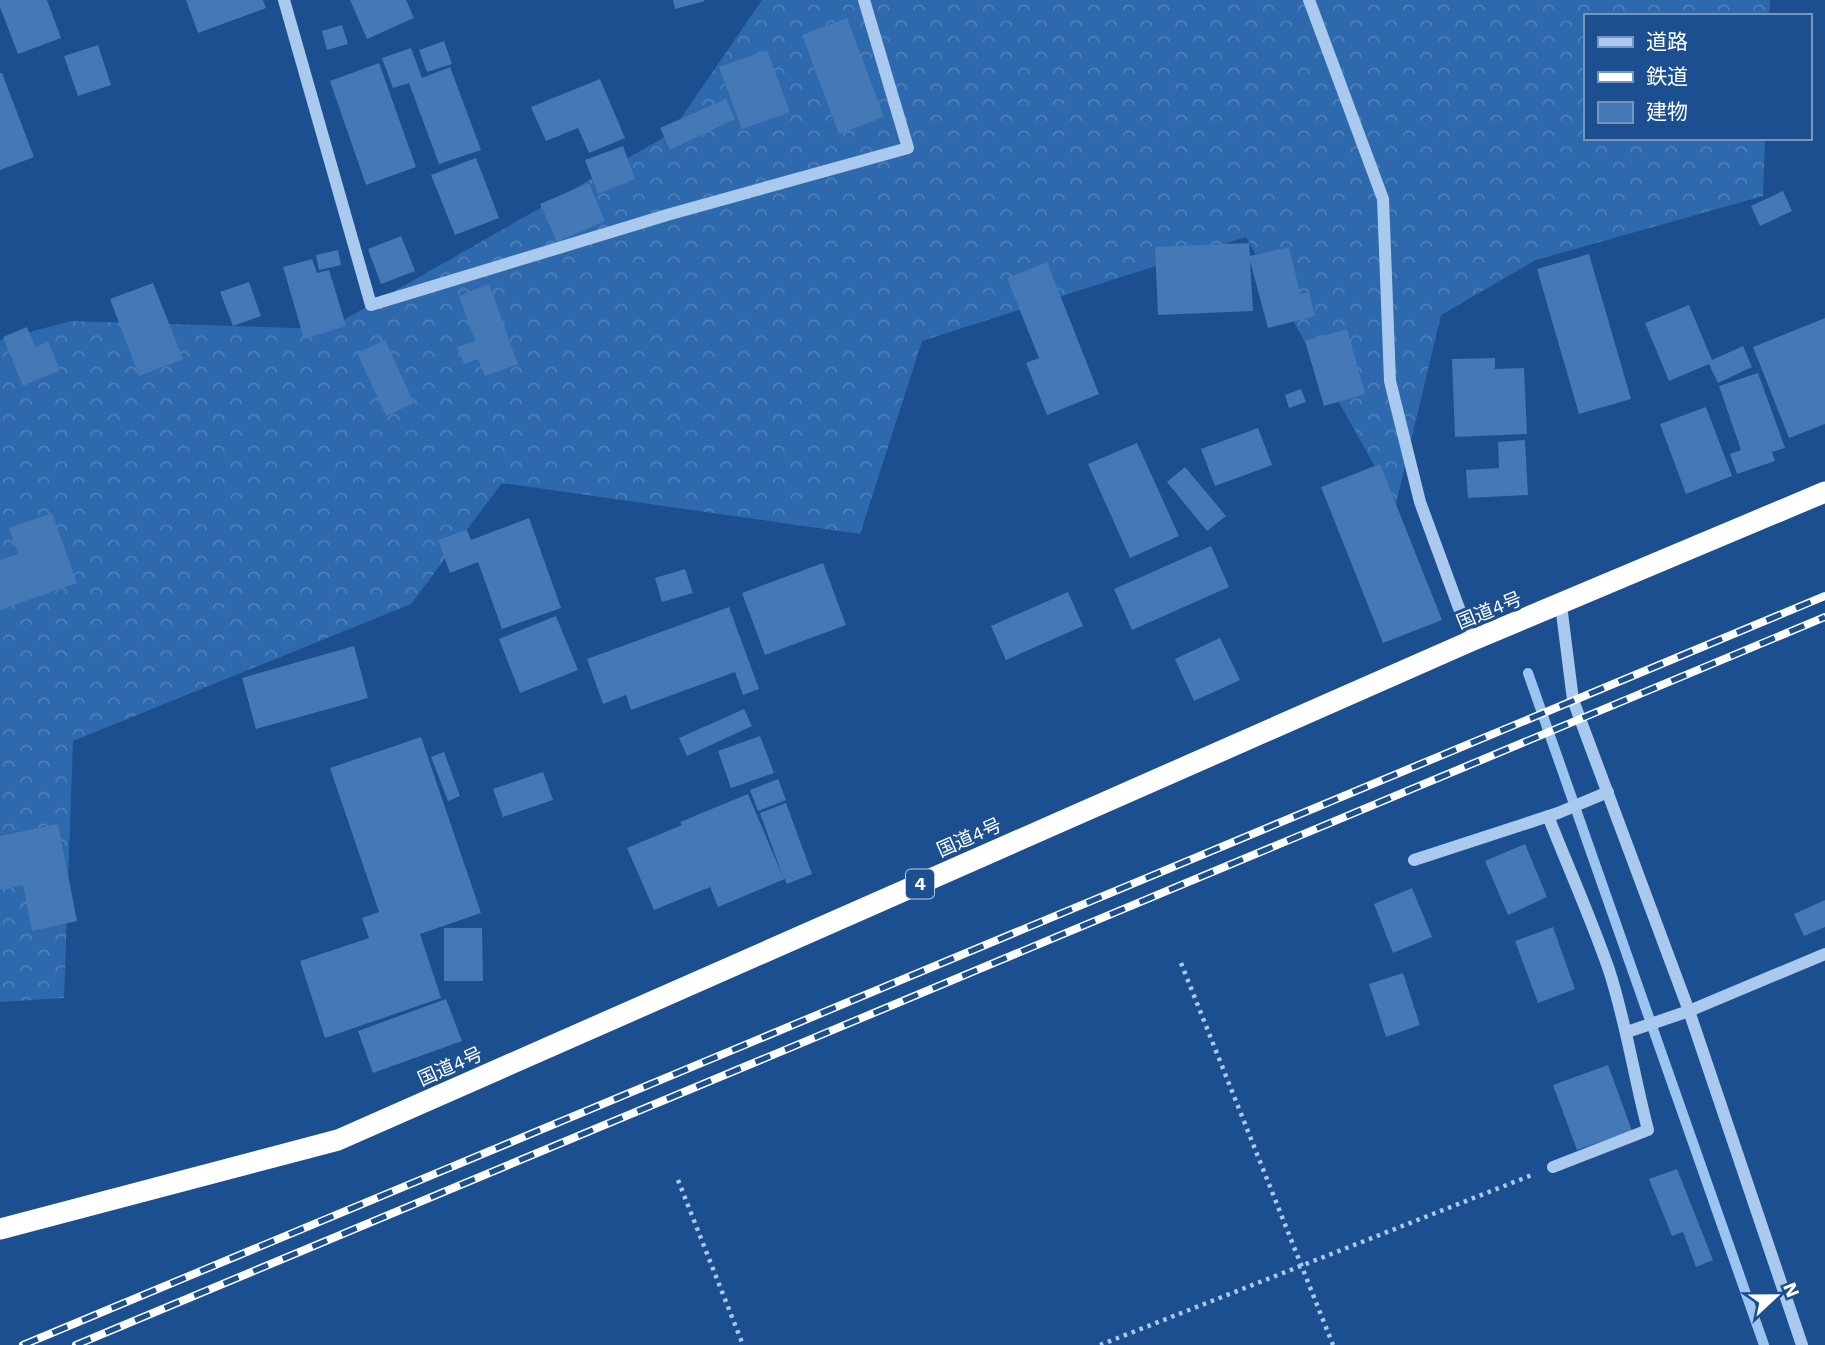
<svg xmlns="http://www.w3.org/2000/svg" width="1825" height="1345" font-family="'Work Sans','Noto Sans JP',sans-serif">
<defs>
<pattern id="forest-crowns" width="20" height="18" patternUnits="userSpaceOnUse" patternTransform="scale(1.75)"><rect width="20" height="18" fill="#2e69ad"/><path d="M2 6a3 3 0 1 1 6 0M12 15a3 3 0 1 1 6 0" fill="none" stroke="#4d80b9"/></pattern>
</defs>
<rect width="100%" height="100%" fill="#1b4f8f"/>
<polygon fill="url(#forest-crowns)" points="762,0 1770,0 1769,16 1585,16 1585,138 1765,138 1763,196 1536,260 1441,315 1396,504 1246,237 922,341 860,534 502,483 411,604 73,741 64,998 0,1002 0,340 71,321 328,329 670,134"/>
<g fill="none" stroke-linecap="round" stroke-linejoin="round">
<polyline stroke="#9cc4f0" stroke-width="10" points="1528,673 1764,1345"/>
</g>
<g fill="#4478b7">
<polygon points="0,0 47,0 61,38 18,54 0,7"/>
<polygon points="186,0 263,0 266,8 198,33"/>
<polygon points="350,0 406,0 414,18 367,39"/>
<polygon points="673,0 704,0 705,1 675,9"/>
<polygon points="847,18 884,117 839,134 802,35"/>
<polygon points="342,25 348,44 327,50 322,31"/>
<polygon points="444,41 452,64 427,72 419,50"/>
<polygon points="98,45 111,85 78,96 64,56"/>
<polygon points="411,48 422,78 450,67 481,150 439,164 409,83 393,88 382,58"/>
<polygon points="767,50 790,112 742,129 719,67"/>
<polygon points="379,63 416,167 366,185 330,81"/>
<polygon points="0,73 2,73 34,157 0,170"/>
<polygon points="600,79 625,138 589,153 578,128 546,141 531,107"/>
<polygon points="726,99 735,119 670,150 660,128"/>
<polygon points="623,146 635,179 598,194 585,160"/>
<polygon points="476,158 499,218 455,235 431,175"/>
<polygon points="589,183 605,221 557,242 540,204"/>
<polygon points="1783,191 1792,211 1760,226 1751,206"/>
<polygon points="401,236 415,271 381,284 368,249"/>
<polygon points="1249,243 1250,256 1289,247 1300,294 1309,292 1315,316 1268,328 1250,261 1253,311 1158,315 1155,247"/>
<polygon points="338,250 341,265 319,270 316,255"/>
<polygon points="1589,254 1631,399 1579,414 1537,269"/>
<polygon points="312,259 317,273 329,270 346,326 304,339 283,267"/>
<polygon points="1047,262 1099,394 1047,415 1026,363 1039,358 1007,278"/>
<polygon points="249,282 261,316 233,326 220,292"/>
<polygon points="153,283 183,359 139,376 110,299"/>
<polygon points="489,284 518,364 485,376 478,359 464,364 457,347 475,341 459,296"/>
<polygon points="1689,305 1712,360 1743,346 1752,367 1718,383 1709,364 1669,381 1645,323"/>
<polygon points="1825,318 1825,424 1789,438 1753,347"/>
<polygon points="27,327 35,347 48,341 60,370 23,386 3,337"/>
<polygon points="1347,329 1365,394 1324,406 1305,341"/>
<polygon points="385,340 414,403 386,416 357,353"/>
<polygon points="1495,358 1495,369 1524,368 1527,434 1455,437 1452,359"/>
<polygon points="1758,373 1785,448 1772,452 1775,461 1737,474 1730,454 1741,450 1719,386"/>
<polygon points="1301,389 1306,402 1289,408 1285,395"/>
<polygon points="1706,407 1732,476 1686,494 1660,424"/>
<polygon points="1258,428 1272,465 1215,486 1201,449"/>
<polygon points="1525,440 1528,495 1468,498 1466,470 1499,468 1498,442"/>
<polygon points="1137,443 1179,536 1130,558 1088,464"/>
<polygon points="1380,464 1442,620 1383,643 1321,487"/>
<polygon points="1185,467 1226,516 1207,531 1167,482"/>
<polygon points="52,513 77,583 0,610 0,560 18,554 9,528"/>
<polygon points="529,518 561,608 502,629 478,562 450,573 438,540 467,530 471,540"/>
<polygon points="1211,546 1229,587 1132,630 1114,589"/>
<polygon points="823,563 846,625 765,655 742,593"/>
<polygon points="685,569 693,593 662,602 655,578"/>
<polygon points="1068,592 1083,626 1006,660 991,626"/>
<polygon points="729,607 759,689 743,695 735,672 631,710 626,695 603,704 587,659"/>
<polygon points="556,616 578,670 520,693 499,639"/>
<polygon points="1220,638 1240,680 1194,701 1175,659"/>
<polygon points="354,646 368,698 256,729 242,678"/>
<polygon points="744,709 752,726 687,756 679,738"/>
<polygon points="760,736 774,773 731,788 718,751"/>
<polygon points="421,737 481,913 420,934 441,998 325,1038 300,961 369,938 362,918 379,912 330,768"/>
<polygon points="444,752 460,796 448,801 431,757"/>
<polygon points="543,772 553,800 503,817 493,789"/>
<polygon points="778,779 786,800 758,811 750,790"/>
<polygon points="748,794 783,877 760,813 786,803 812,874 787,884 785,879 718,907 710,887 654,910 627,848 682,825 680,822"/>
<polygon points="58,824 77,921 32,931 23,885 0,890 0,836"/>
<polygon points="1525,844 1547,897 1508,915 1485,861"/>
<polygon points="1412,888 1432,937 1393,953 1374,904"/>
<polygon points="1825,900 1825,927 1804,936 1794,914"/>
<polygon points="1553,927 1575,989 1538,1003 1515,941"/>
<polygon points="444,928 482,928 483,981 444,981"/>
<polygon points="1403,973 1420,1025 1386,1037 1369,984"/>
<polygon points="446,999 462,1041 373,1073 358,1031"/>
<polygon points="1608,1065 1632,1131 1577,1150 1553,1085"/>
<polygon points="1677,1169 1713,1260 1696,1267 1683,1232 1672,1236 1649,1179"/>
</g>
<g fill="none" stroke-linecap="round" stroke-linejoin="round">
<g stroke="#a9c9ee" stroke-width="4.5" stroke-dasharray="3.5 5" stroke-linecap="butt">
<polyline points="1181,963 1333,1345"/>
<polyline points="678,1180 743,1345"/>
<polyline points="1100,1345 1532,1175"/>
</g>
<g stroke="#a9c9ee" stroke-width="12">
<polyline points="284,0 371,305 667,215 908,148 864,0"/>
<polyline points="1309,0 1383,199 1390,381 1420,502 1471,641"/>
<polyline points="1561,605 1573,700 1689,1011 1802,1345"/>
<path d="M 1548,816 C 1568,867 1591,918 1609,970 C 1626,1022 1634,1077 1648,1130 L 1553,1167"/>
<polyline points="1414,860 1558,813 1608,792"/>
<polyline points="1627,1032 1689,1011 1825,954"/>
</g>
<polyline stroke="#fff" stroke-width="21" points="0,1229 338,1140 1471,641 1825,492"/>
<g stroke="#fff" stroke-width="8">
<g id="rail">
<polyline points="23,1345 1825,596"/>
<polyline points="76,1345 1825,617"/>
</g>
</g>
<use href="#rail" stroke="#1b4f8f" stroke-width="5" stroke-dasharray="16" stroke-linecap="butt"/>
</g>
<g text-anchor="middle" stroke-width="6" stroke-linejoin="round" paint-order="stroke">
<rect fill="#1b4f8f" stroke="#bbcadd" stroke-width="2" x="906" y="869.5" width="28" height="29" rx="5"/>
<g font-size="18" font-weight="bold" fill="#fff">
<text x="920" y="890">4</text>
</g>
<g font-size="19" fill="#fff" stroke="#1b4f8f">
<text transform="translate(1489 610) rotate(-22)" y="7">国道4号</text>
<text transform="translate(969 837) rotate(-24)" y="7">国道4号</text>
<text transform="translate(450 1066) rotate(-24)" y="7">国道4号</text>
</g>
</g>
<rect x="1584" y="14" width="228" height="126" fill="#1b4f8f" stroke="#7695bc" stroke-width="2"/>
<rect x="1598" y="37" width="35" height="10" fill="#a9c9ee" stroke="#7695bc" stroke-width="2"/>
<text x="1646" y="49" font-size="21" fill="#ffffff">道路</text>
<rect x="1598" y="72" width="35" height="10" fill="#ffffff" stroke="#7695bc" stroke-width="2"/>
<text x="1646" y="84" font-size="21" fill="#ffffff">鉄道</text>
<rect x="1598" y="102" width="35" height="21" fill="#4478b7" stroke="#7695bc" stroke-width="2"/>
<text x="1646" y="119" font-size="21" fill="#ffffff">建物</text>
<g transform="translate(1776 1296) rotate(68)" stroke="#1b4f8f" stroke-width="5" paint-order="stroke">
<path d="M0-5L12 26L0 18L-12 26Z" fill="#ffffff"/>
<text y="-10" font-size="19" font-weight="bold" text-anchor="middle" fill="#ffffff">N</text>
</g>
</svg>
